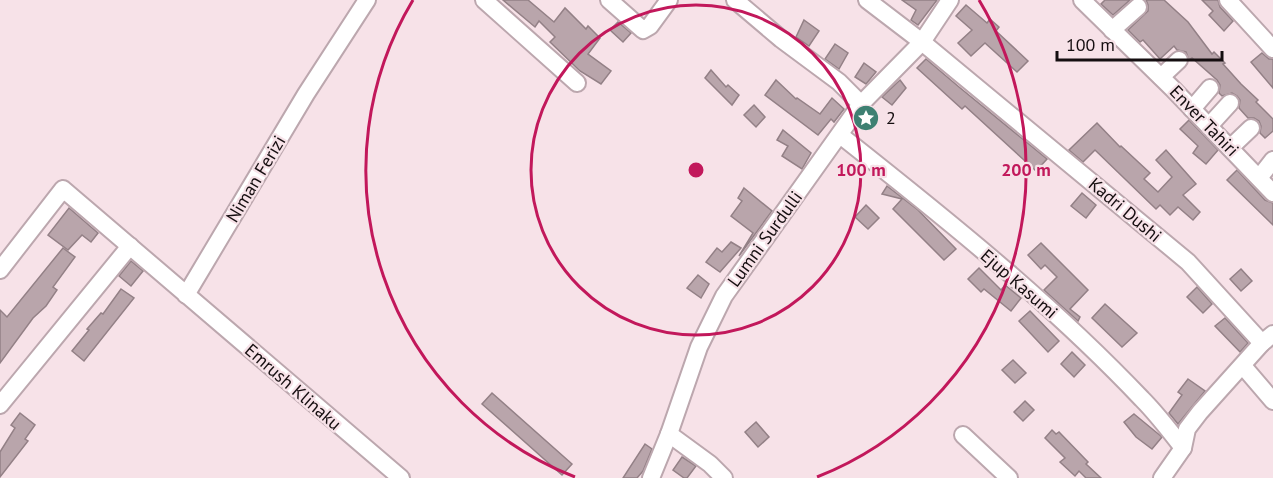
<svg xmlns="http://www.w3.org/2000/svg" width="1273" height="478" font-family="'PT Sans',sans-serif">
<rect width="100%" height="100%" fill="#f7e2e8"/>
<g fill="#b9a5ab" stroke="#938086" stroke-width="1.5">
<polygon points="503,0 528,0 554,22 565,8 586,29 588,26 600,38 588,54 611,71 601,84 580,71 550,42 555,37 539,21 535,27"/>
<polygon points="902,0 937,0 918,25 911,20 916,10"/>
<polygon points="1105,0 1130,0 1113,15 1101,4"/>
<polygon points="1146,0 1164,0 1188,22 1212,54 1214,52 1225,63 1223,64 1241,84 1258,100 1256,102 1273,119 1273,131 1265,138 1260,133 1261,126 1259,121 1254,118 1248,118 1239,108 1240,100 1237,96 1232,93 1222,96 1219,93 1220,85 1217,80 1192,58 1189,60 1186,52 1177,50 1174,46 1160,59 1143,40 1140,42 1128,30 1148,11 1148,5"/>
<polygon points="1202,0 1218,0 1220,7 1233,21 1224,31 1209,15 1213,11"/>
<polygon points="966,5 987,23 990,19 999,27 996,31 1028,61 1017,72 985,43 971,56 958,43 972,30 956,16"/>
<polygon points="804,20 819,31 809,46 796,37"/>
<polygon points="618,22 631,33 623,42 610,30"/>
<polygon points="835,44 848,53 839,69 825,59"/>
<polygon points="1262,53 1269,59 1273,59 1273,88 1251,62"/>
<polygon points="926,59 959,87 1047,159 1036,171 965,106 962,109 917,68"/>
<polygon points="864,63 876,72 866,84 855,77"/>
<polygon points="711,70 726,87 728,85 739,95 732,105 705,78"/>
<polygon points="776,80 796,99 797,98 820,114 832,98 844,109 834,122 831,119 818,135 765,95"/>
<polygon points="900,80 906,88 892,105 882,97"/>
<polygon points="754,105 765,117 756,127 744,115"/>
<polygon points="1189,120 1218,150 1206,164 1193,153 1198,146 1180,129"/>
<polygon points="1097,123 1120,147 1121,146 1150,173 1144,179 1158,192 1172,177 1156,160 1166,150 1196,184 1183,195 1200,212 1193,220 1178,207 1170,215 1160,205 1156,209 1095,150 1083,162 1069,150"/>
<polygon points="783,130 811,153 802,169 782,156 788,146 777,140"/>
<polygon points="1237,170 1265,200 1273,203 1273,225 1227,180"/>
<polygon points="887,186 918,210 956,249 944,260 893,209 902,199 882,194"/>
<polygon points="744,188 772,211 739,256 753,233 731,216 742,201 738,198"/>
<polygon points="1082,193 1096,205 1086,218 1071,206"/>
<polygon points="866,205 879,218 868,229 855,217"/>
<polygon points="69,208 98,233 91,242 82,235 68,250 48,235"/>
<polygon points="731,242 741,248 720,272 706,262 717,248 722,252"/>
<polygon points="1041,243 1088,290 1070,309 1080,317 1078,321 1044,290 1057,277 1045,265 1041,269 1028,255"/>
<polygon points="63,248 75,257 53,287 57,290 46,306 33,318 0,363 0,310 7,317"/>
<polygon points="131,261 143,271 131,286 119,276"/>
<polygon points="979,268 1001,290 1005,285 1021,298 1011,311 984,289 981,292 968,279"/>
<polygon points="1241,269 1252,281 1241,291 1230,279"/>
<polygon points="698,275 709,284 701,298 687,288"/>
<polygon points="1197,287 1212,304 1203,313 1187,297"/>
<polygon points="121,289 134,298 84,361 72,351 89,330 87,329 101,313 103,314"/>
<polygon points="1105,304 1137,333 1122,347 1092,318"/>
<polygon points="1030,311 1059,341 1048,352 1019,321"/>
<polygon points="1225,318 1248,343 1240,352 1215,326"/>
<polygon points="1072,352 1085,365 1074,377 1061,364"/>
<polygon points="1013,360 1026,373 1015,383 1002,370"/>
<polygon points="1188,379 1205,391 1178,424 1169,413 1182,395 1178,392"/>
<polygon points="492,393 572,464 562,475 482,404"/>
<polygon points="1025,401 1034,410 1023,421 1014,412"/>
<polygon points="20,413 35,425 25,439 28,441 0,477 0,452 15,428 11,425"/>
<polygon points="1134,414 1162,437 1152,449 1136,437 1124,422"/>
<polygon points="756,422 769,437 758,447 745,432"/>
<polygon points="1052,430 1056,434 1059,432 1088,462 1086,464 1101,478 1086,478 1079,471 1075,476 1060,462 1065,458 1045,438"/>
<polygon points="645,444 652,449 643,471 637,478 623,478"/>
<polygon points="682,457 696,466 687,478 684,478 673,470"/>
</g>
<g fill="none" stroke-linecap="round" stroke-linejoin="round">
<g stroke="#bca7ae" stroke-width="20">
<g id="minor">
<polyline points="484,0 577,83"/>
<polyline points="609,0 643,30 650,26 669,0"/>
<polyline points="735,0 781,39 839,82 861,104"/>
<polyline points="867,0 922,42 1188,262 1262,343"/>
<polyline points="1082,0 1173,89 1273,193"/>
<polyline points="1228,0 1273,49"/>
<polyline points="1112,30 1138,7"/>
<polyline points="1161,77 1179,60"/>
<polyline points="1192,109 1210,88"/>
<polyline points="1209,126 1230,103"/>
<path d="M 840,135 C 945,218 1050,302 1142,399 C 1157,414 1170,431 1183,448"/>
<polyline points="1230,148 1251,128"/>
<polyline points="1259,178 1273,160"/>
<polyline points="0,270 63,189 401,478"/>
<polyline points="186,295 306,94 367,0"/>
<polyline points="1243,366 1273,401"/>
<polyline points="0,405 130,246"/>
<polyline points="669,434 710,464 724,478"/>
<polyline points="963,435 1009,478"/>
<polyline points="651,478 669,434 699,347 724,296 861,104 922,42 950,0"/>
<polyline points="1162,478 1183,448 1187,429 1200,412 1262,343 1273,334"/>
</g>
</g>
<use href="#minor" stroke="#fff" stroke-width="16"/>
</g>
<g fill="none" stroke="#c2185b" stroke-width="3">
<circle cx="696" cy="170" r="165"/>
<path d="M575 477A330 330 0 0 1 413 0M979 0A330 330 0 0 1 817 477"/>
</g>
<defs>
<g id="sight-disc" transform="scale(1.35)"><circle r="9.5" fill="#3e8072" stroke="#f7e2e8"/><path d="M0-6L1.8-2.2L6-1.7L2.9 1.2L3.7 5.4L0 3.3L-3.7 5.4L-2.9 1.2L-6-1.7L-1.8-2.2Z" fill="#fff"/></g>
</defs>
<g fill-rule="evenodd">
<use href="#sight-disc" x="866" y="118"/>
</g>
<g text-anchor="middle" stroke-width="4.5" stroke-linejoin="round" paint-order="stroke">
<g font-size="18" fill="#150e10" stroke="#f7e2e8" text-anchor="start">
<text x="886" y="124">2</text>
</g>
<g font-size="18" fill="#150e10" stroke="#f7e2e8">
<text transform="translate(1204 121) rotate(46)" y="6">Enver Tahiri</text>
<text transform="translate(256 179) rotate(-59)" y="6">Niman Ferizi</text>
<text transform="translate(1125 210) rotate(40)" y="6">Kadri Dushi</text>
<text transform="translate(765 239) rotate(-54)" y="6">Lumni Surdulli</text>
<text transform="translate(1019 284) rotate(41)" y="6">Ejup Kasumi</text>
<text transform="translate(293 387) rotate(41)" y="6">Emrush Klinaku</text>
</g>
</g>
<circle cx="696" cy="170" r="9" fill="#c2185b" stroke="#f7e2e8" stroke-width="3"/>
<g font-size="18" text-anchor="middle" font-weight="bold" fill="#c2185b" stroke="#f7e2e8" stroke-width="4.5" stroke-linejoin="round" paint-order="stroke">
<text x="861" y="176">100 m</text>
<text x="1026" y="176">200 m</text>
</g>
<path d="M1057 51v9h165v-9" fill="none" stroke="#150e10" stroke-width="3"/>
<text x="1066" y="51" font-size="18" fill="#150e10" stroke="#f7e2e8" stroke-width="4.5" paint-order="stroke">100 m</text>
</svg>
